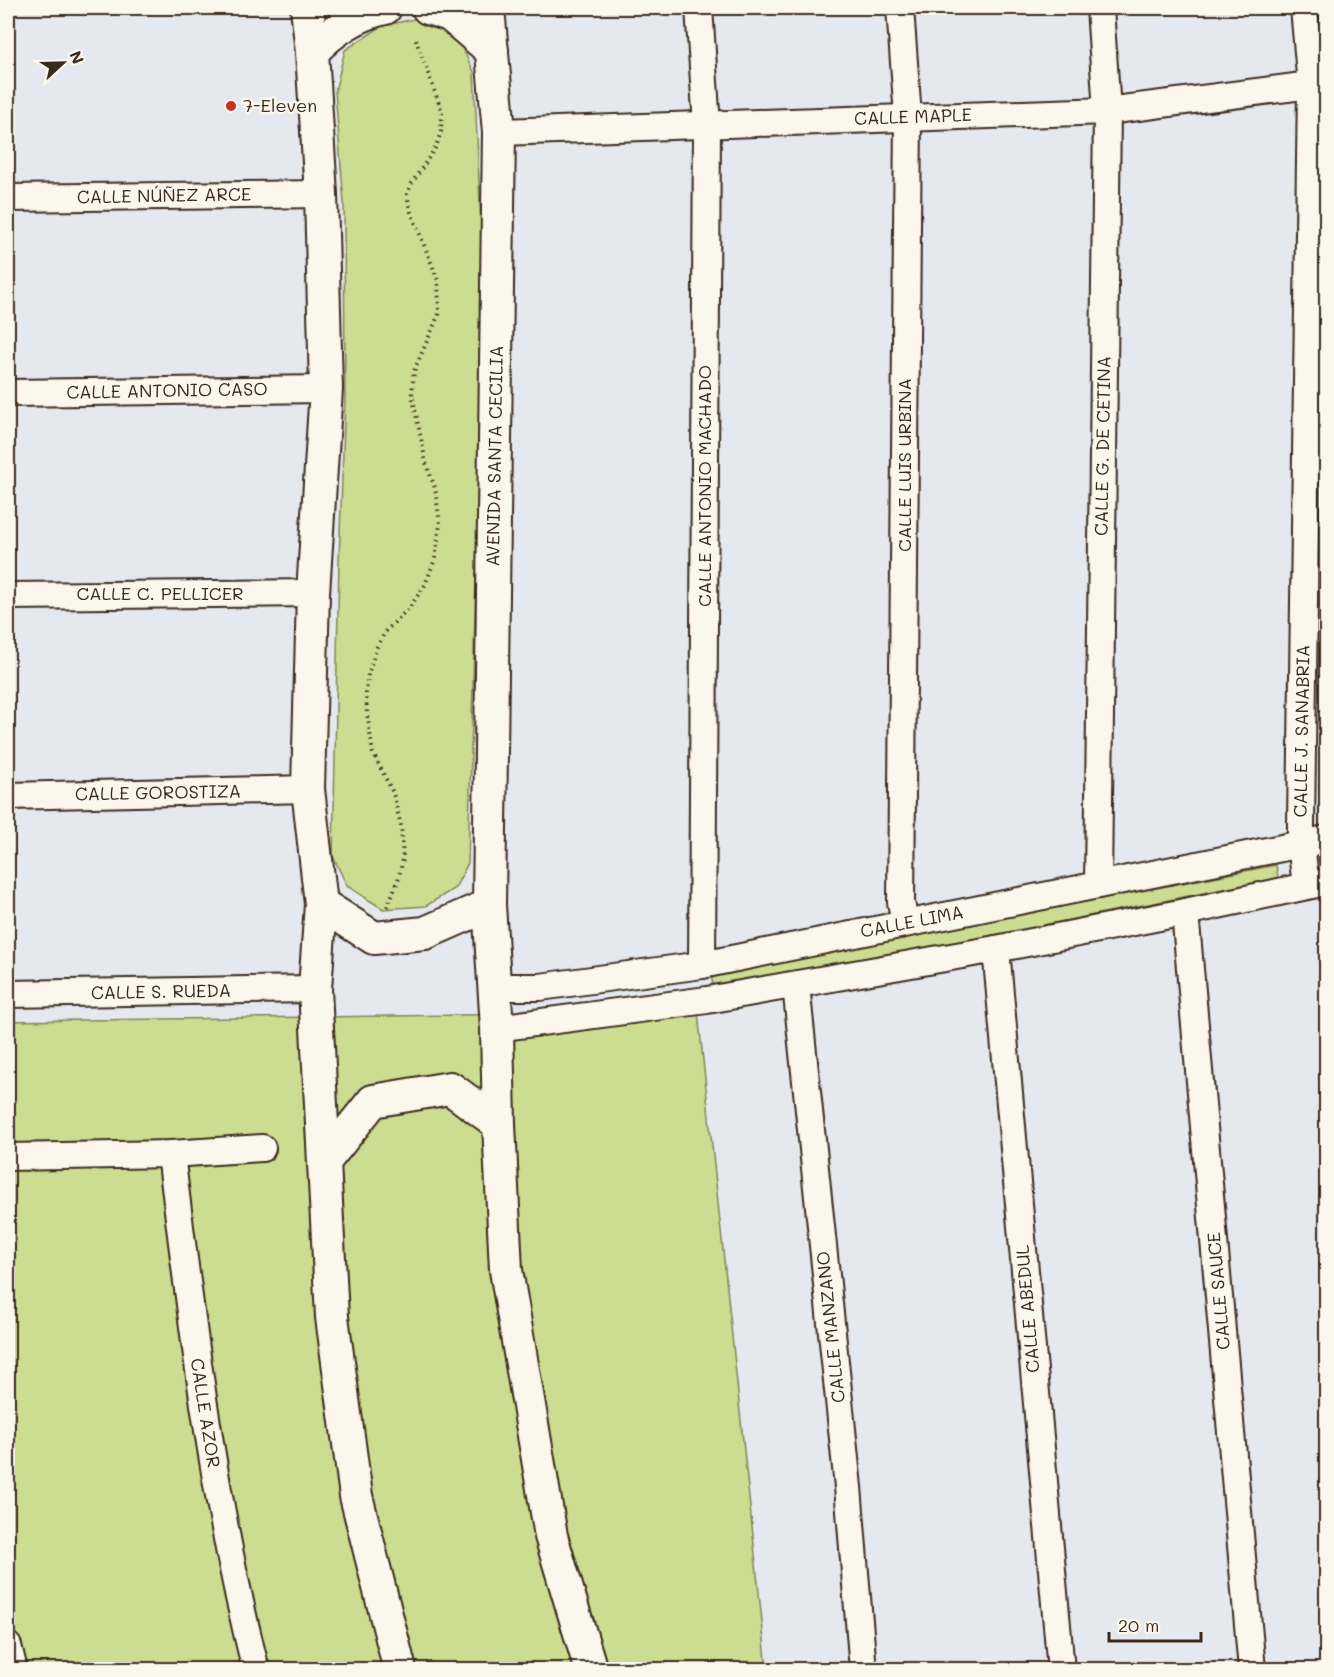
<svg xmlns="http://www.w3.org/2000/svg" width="1334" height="1677" font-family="Mali,sans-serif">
<rect width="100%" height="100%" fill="#e6e8ef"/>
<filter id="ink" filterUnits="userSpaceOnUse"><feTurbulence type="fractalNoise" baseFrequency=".0167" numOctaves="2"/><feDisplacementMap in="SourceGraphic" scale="12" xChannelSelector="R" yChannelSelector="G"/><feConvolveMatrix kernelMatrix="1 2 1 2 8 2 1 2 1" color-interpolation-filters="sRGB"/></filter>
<g filter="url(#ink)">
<g fill="#ccdc90" stroke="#848357" stroke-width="1.5">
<polygon points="423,17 458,39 474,72 484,292 468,863 455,888 426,906 383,909 347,886 333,856 339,561 345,397 344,203 335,91 345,50 382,26"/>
<polygon points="1276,865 1278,878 714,991 711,974"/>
<polygon points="698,1012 767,1669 8,1669 8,1021"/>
</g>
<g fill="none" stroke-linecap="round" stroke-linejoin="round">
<g stroke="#3b2a1e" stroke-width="30">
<g id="minor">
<polyline points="699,8 707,126 702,965"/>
<polyline points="900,8 908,117 901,902 905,923"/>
<polyline points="1304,8 1311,86 1301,824 1301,844 1306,886"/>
<polyline points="499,132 1107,111 1326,83"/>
<polyline points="8,198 321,194"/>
<polyline points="8,393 326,389"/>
<polyline points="8,596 313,593"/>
<polyline points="8,796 308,789"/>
<polyline points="1098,885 1107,111 1100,8"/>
<polyline points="1185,912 1252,1670"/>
<polyline points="996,949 1061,1670"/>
<polyline points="796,985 848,1487 863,1670"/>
<polyline points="495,987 540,987 702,965 1326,839"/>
<polyline points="8,994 315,989"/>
<polyline points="497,1028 707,1000 996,949 1185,912 1326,882"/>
<path d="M 171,1154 C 192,1326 213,1500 256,1670"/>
<polyline points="8,1157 171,1154 262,1148"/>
<polyline points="8,1646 14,1670"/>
</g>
</g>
<g stroke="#3b2a1e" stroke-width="36">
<g id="tertiary">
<polyline points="307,8 312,52 321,194 326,389 313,593 308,789 321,904 315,989 332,1317 356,1496 400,1670"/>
<polyline points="428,8 450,15 492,51"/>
<polyline points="488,8 499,132 489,905 497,1028 499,1124 506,1270 551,1536 591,1670"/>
<path d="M 312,52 C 332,31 356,14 385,8"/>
<polyline points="321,904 374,938 425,933 489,905"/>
<polyline points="324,1162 373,1101 450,1088 499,1124"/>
</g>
</g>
<polyline stroke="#3b2a1e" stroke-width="4" stroke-dasharray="1.5 4.5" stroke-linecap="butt" points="387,907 398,881 403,859 401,826 393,793 373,753 367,714 366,693 368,674 377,647 385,632 410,607 425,585 435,559 440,524 435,488 426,463 412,394 414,371 439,314 438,280 411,212 407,194 412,183 436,147 441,132 442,112 415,37"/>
<use href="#minor" stroke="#fbf7ec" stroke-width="26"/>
<use href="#tertiary" stroke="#fbf7ec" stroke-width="32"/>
</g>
</g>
<circle fill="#c8321e" stroke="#fbf7ec" stroke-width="2" cx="231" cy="106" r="6"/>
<g text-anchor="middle" stroke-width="5" stroke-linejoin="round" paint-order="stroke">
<g font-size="18" fill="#3b2a1e" stroke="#fbf7ec" text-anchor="start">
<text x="243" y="112">7-Eleven</text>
</g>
<g font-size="18" fill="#3b2a1e" stroke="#fbf7ec">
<text transform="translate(913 117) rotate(-2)" y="6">CALLE MAPLE</text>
<text transform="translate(164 196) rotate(-1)" y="6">CALLE NÚÑEZ ARCE</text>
<text transform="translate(167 391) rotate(-1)" y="6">CALLE ANTONIO CASO</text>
<text transform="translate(1103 446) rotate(-89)" y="6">CALLE G. DE CETINA</text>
<text transform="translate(495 456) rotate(-89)" y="6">AVENIDA SANTA CECILIA</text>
<text transform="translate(905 465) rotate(-90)" y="6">CALLE LUIS URBINA</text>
<text transform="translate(705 486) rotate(-90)" y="6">CALLE ANTONIO MACHADO</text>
<text x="160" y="600">CALLE C. PELLICER</text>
<text transform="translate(1302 731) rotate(-89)" y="6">CALLE J. SANABRIA</text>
<text transform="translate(158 793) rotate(-1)" y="6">CALLE GOROSTIZA</text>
<text transform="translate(912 922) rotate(-11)" y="6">CALLE LIMA</text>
<text transform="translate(161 992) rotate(-1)" y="6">CALLE S. RUEDA</text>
<text transform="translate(1219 1291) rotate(-95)" y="6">CALLE SAUCE</text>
<text transform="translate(1028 1309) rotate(-95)" y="6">CALLE ABEDUL</text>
<text transform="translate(831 1327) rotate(-96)" y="6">CALLE MANZANO</text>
<text transform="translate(205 1413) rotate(81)" y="6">CALLE AZOR</text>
</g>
</g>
<rect width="1334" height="1677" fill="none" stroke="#fbf7ec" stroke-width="30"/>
<rect x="15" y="15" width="1304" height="1647" fill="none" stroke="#3b2a1e" stroke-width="2" filter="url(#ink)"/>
<g transform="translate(63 63) rotate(68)" stroke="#fbf7ec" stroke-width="4.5" paint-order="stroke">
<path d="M0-4.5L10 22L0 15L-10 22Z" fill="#3b2a1e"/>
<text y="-9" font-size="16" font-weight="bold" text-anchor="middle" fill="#3b2a1e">N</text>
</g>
<path d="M1109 1632v9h92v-9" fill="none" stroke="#3b2a1e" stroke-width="3"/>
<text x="1118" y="1632" font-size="18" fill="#3b2a1e" stroke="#fbf7ec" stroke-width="4.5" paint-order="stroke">20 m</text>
</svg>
